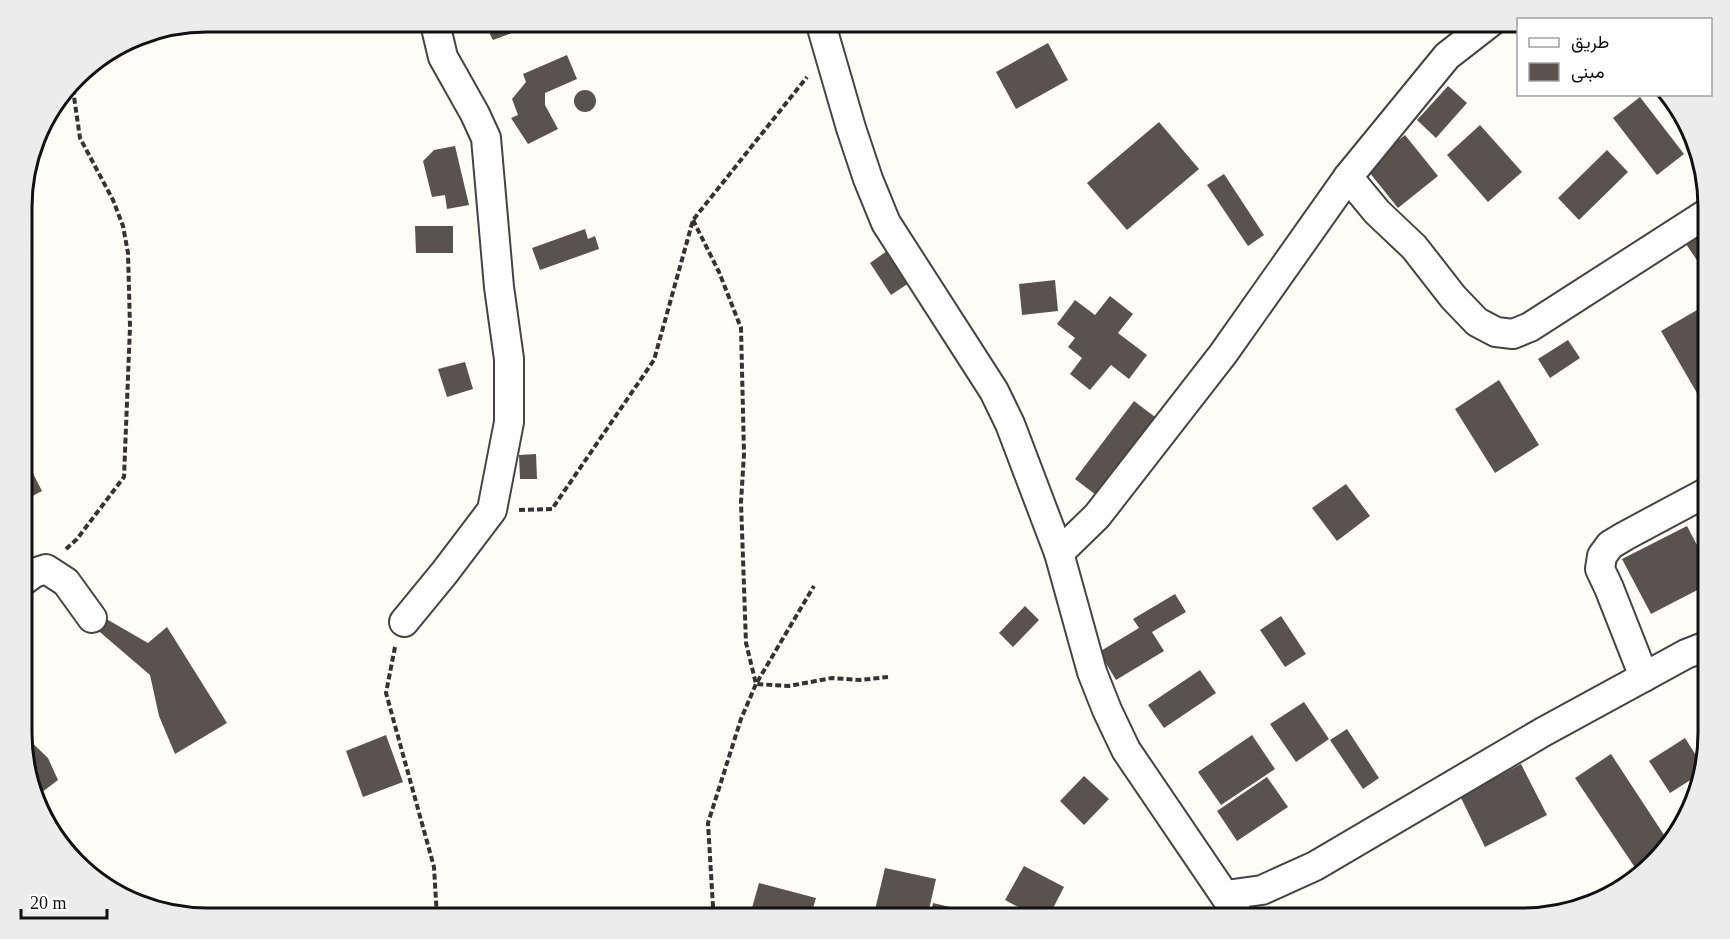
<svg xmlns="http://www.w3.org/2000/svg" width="1730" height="939" font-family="'Times New Roman',Vazirmatn,serif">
<rect width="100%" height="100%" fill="#fffdf5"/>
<g fill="#5a524d">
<polygon points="466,21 506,21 512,33 493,40 485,25"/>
<polygon points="1139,21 1165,21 1145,32"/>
<polygon points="1048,43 1068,80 1016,109 996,72"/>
<polygon points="567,55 577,79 545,93 545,105 558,129 528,144 511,118 518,115 512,99 526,82 523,74"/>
<polygon points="1448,86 1467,103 1436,138 1417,120"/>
<circle cx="585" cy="101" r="11"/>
<polygon points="1640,97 1684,154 1657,175 1613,118"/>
<polygon points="1159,122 1199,169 1127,230 1087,183"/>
<polygon points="1480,125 1522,172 1488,202 1447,155"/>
<polygon points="1405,135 1438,176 1398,208 1365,167"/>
<polygon points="455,146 469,205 447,209 445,195 432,197 423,161 434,150"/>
<polygon points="1607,150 1628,172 1579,220 1558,198"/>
<polygon points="1224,174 1264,235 1248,246 1207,185"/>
<polygon points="415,226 453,226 453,253 416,253"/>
<polygon points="585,229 588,239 595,236 599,249 540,270 532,248"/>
<polygon points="1709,229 1709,278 1686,244"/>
<polygon points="887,251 909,283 891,295 870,263"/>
<polygon points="1055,280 1058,311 1022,315 1019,284"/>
<polygon points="1110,296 1133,314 1118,333 1147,355 1129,379 1111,365 1090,390 1070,374 1082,358 1068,347 1075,338 1057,324 1075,300 1095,315"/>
<polygon points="1709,303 1709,396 1701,400 1661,331"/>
<polygon points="1568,340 1580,358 1550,378 1538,359"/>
<polygon points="465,362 473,389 447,397 438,369"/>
<polygon points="1499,380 1539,445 1495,473 1455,409"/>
<polygon points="1134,401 1159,420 1100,498 1075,479"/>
<polygon points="23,454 42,491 23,501"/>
<polygon points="536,454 537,479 520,479 519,455"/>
<polygon points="1346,484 1370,516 1337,541 1312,508"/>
<polygon points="1687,526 1709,568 1709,584 1651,614 1622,559"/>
<polygon points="1175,594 1186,612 1152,632 1164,651 1116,680 1099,652 1139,628 1133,619"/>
<polygon points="1025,606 1039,620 1013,647 999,633"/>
<polygon points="1281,616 1306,654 1285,667 1260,630"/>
<polygon points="103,617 148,643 167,627 227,723 175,754 159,716 150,675 94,627"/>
<polygon points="1200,670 1216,693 1164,728 1148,705"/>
<polygon points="1304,702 1329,739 1296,762 1270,724"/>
<polygon points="1347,729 1379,778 1363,789 1330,740"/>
<polygon points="23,734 48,758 58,780 37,796 23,756"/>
<polygon points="386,735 403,782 363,797 346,751"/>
<polygon points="1252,735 1275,769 1221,805 1198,772"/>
<polygon points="1685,738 1702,765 1700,774 1670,793 1649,761"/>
<polygon points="1611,754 1668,841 1638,872 1575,778"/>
<polygon points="1521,764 1547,815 1485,847 1460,796"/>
<polygon points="1084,776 1109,799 1084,825 1060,801"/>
<polygon points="1267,777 1288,807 1237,841 1217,811"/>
<polygon points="1024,866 1064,887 1048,918 1039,918 1005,900"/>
<polygon points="885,868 936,879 927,918 873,918"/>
<polygon points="759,883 816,898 810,918 761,918 750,915"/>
<polygon points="933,903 967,911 966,918 930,918"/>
</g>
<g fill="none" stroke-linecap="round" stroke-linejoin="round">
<g stroke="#444" stroke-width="32">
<g id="minor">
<polyline points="820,21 851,128 868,179 886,223 994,391 1010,424 1059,553 1092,672 1107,710 1126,750 1240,918"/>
<polyline points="1348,177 1377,212 1414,247 1453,297 1477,322 1496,332 1513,334 1530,327 1709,212"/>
<polyline points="1059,553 1097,516 1223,354 1348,177 1447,56 1492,21"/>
<polyline points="23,581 34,573 46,569 66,582 92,618"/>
<polyline points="404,622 445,572 492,510 509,422 509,359 499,287 486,138 475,114 443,57 437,32 437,21"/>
<polyline points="1644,677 1609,588 1600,569 1602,556 1610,545 1625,536 1709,491"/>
<polyline points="1226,895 1262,890 1315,866 1543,732 1686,654 1709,645"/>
</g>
</g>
<g stroke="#333" stroke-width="4" stroke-dasharray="6 3" stroke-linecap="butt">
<polyline points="693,220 719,272 741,328 744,454 741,502 746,643 756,684 789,686 832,678 860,680 888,677"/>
<polyline points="519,510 552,509 654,360 693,220 807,77"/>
<polyline points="66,549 77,539 124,477 130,327 128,253 123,226 113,200 80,138 72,83"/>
<polyline points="395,647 386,693 434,867 437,918"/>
<polyline points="713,907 708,823 741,719 756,684 814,586"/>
</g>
<use href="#minor" stroke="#fff" stroke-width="28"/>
</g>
<path d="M0 0H1730V939H0ZM207 32H1523A175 175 0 0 1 1698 207V733A175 175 0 0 1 1523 908H207A175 175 0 0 1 32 733V207A175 175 0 0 1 207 32Z" fill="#ececec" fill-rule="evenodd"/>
<path fill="none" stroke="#111" stroke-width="3" d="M207 32H1523A175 175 0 0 1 1698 207V733A175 175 0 0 1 1523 908H207A175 175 0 0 1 32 733V207A175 175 0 0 1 207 32Z"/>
<rect x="1517" y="18" width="195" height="78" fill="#ffffff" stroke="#a0a0a0" stroke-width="1.5"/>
<rect x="1529" y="38" width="30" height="9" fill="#ffffff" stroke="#a0a0a0" stroke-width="1.5"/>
<text x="1571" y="48" font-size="18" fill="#111111">طريق</text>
<rect x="1529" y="63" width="30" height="18" fill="#5a524d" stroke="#a0a0a0" stroke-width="1.5"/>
<text x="1571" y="78" font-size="18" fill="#111111">مبنى</text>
<path d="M21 909v9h86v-9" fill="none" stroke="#111111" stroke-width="3"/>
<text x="30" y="909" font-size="18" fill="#111111" stroke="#ffffff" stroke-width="4.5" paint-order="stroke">20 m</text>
</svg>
